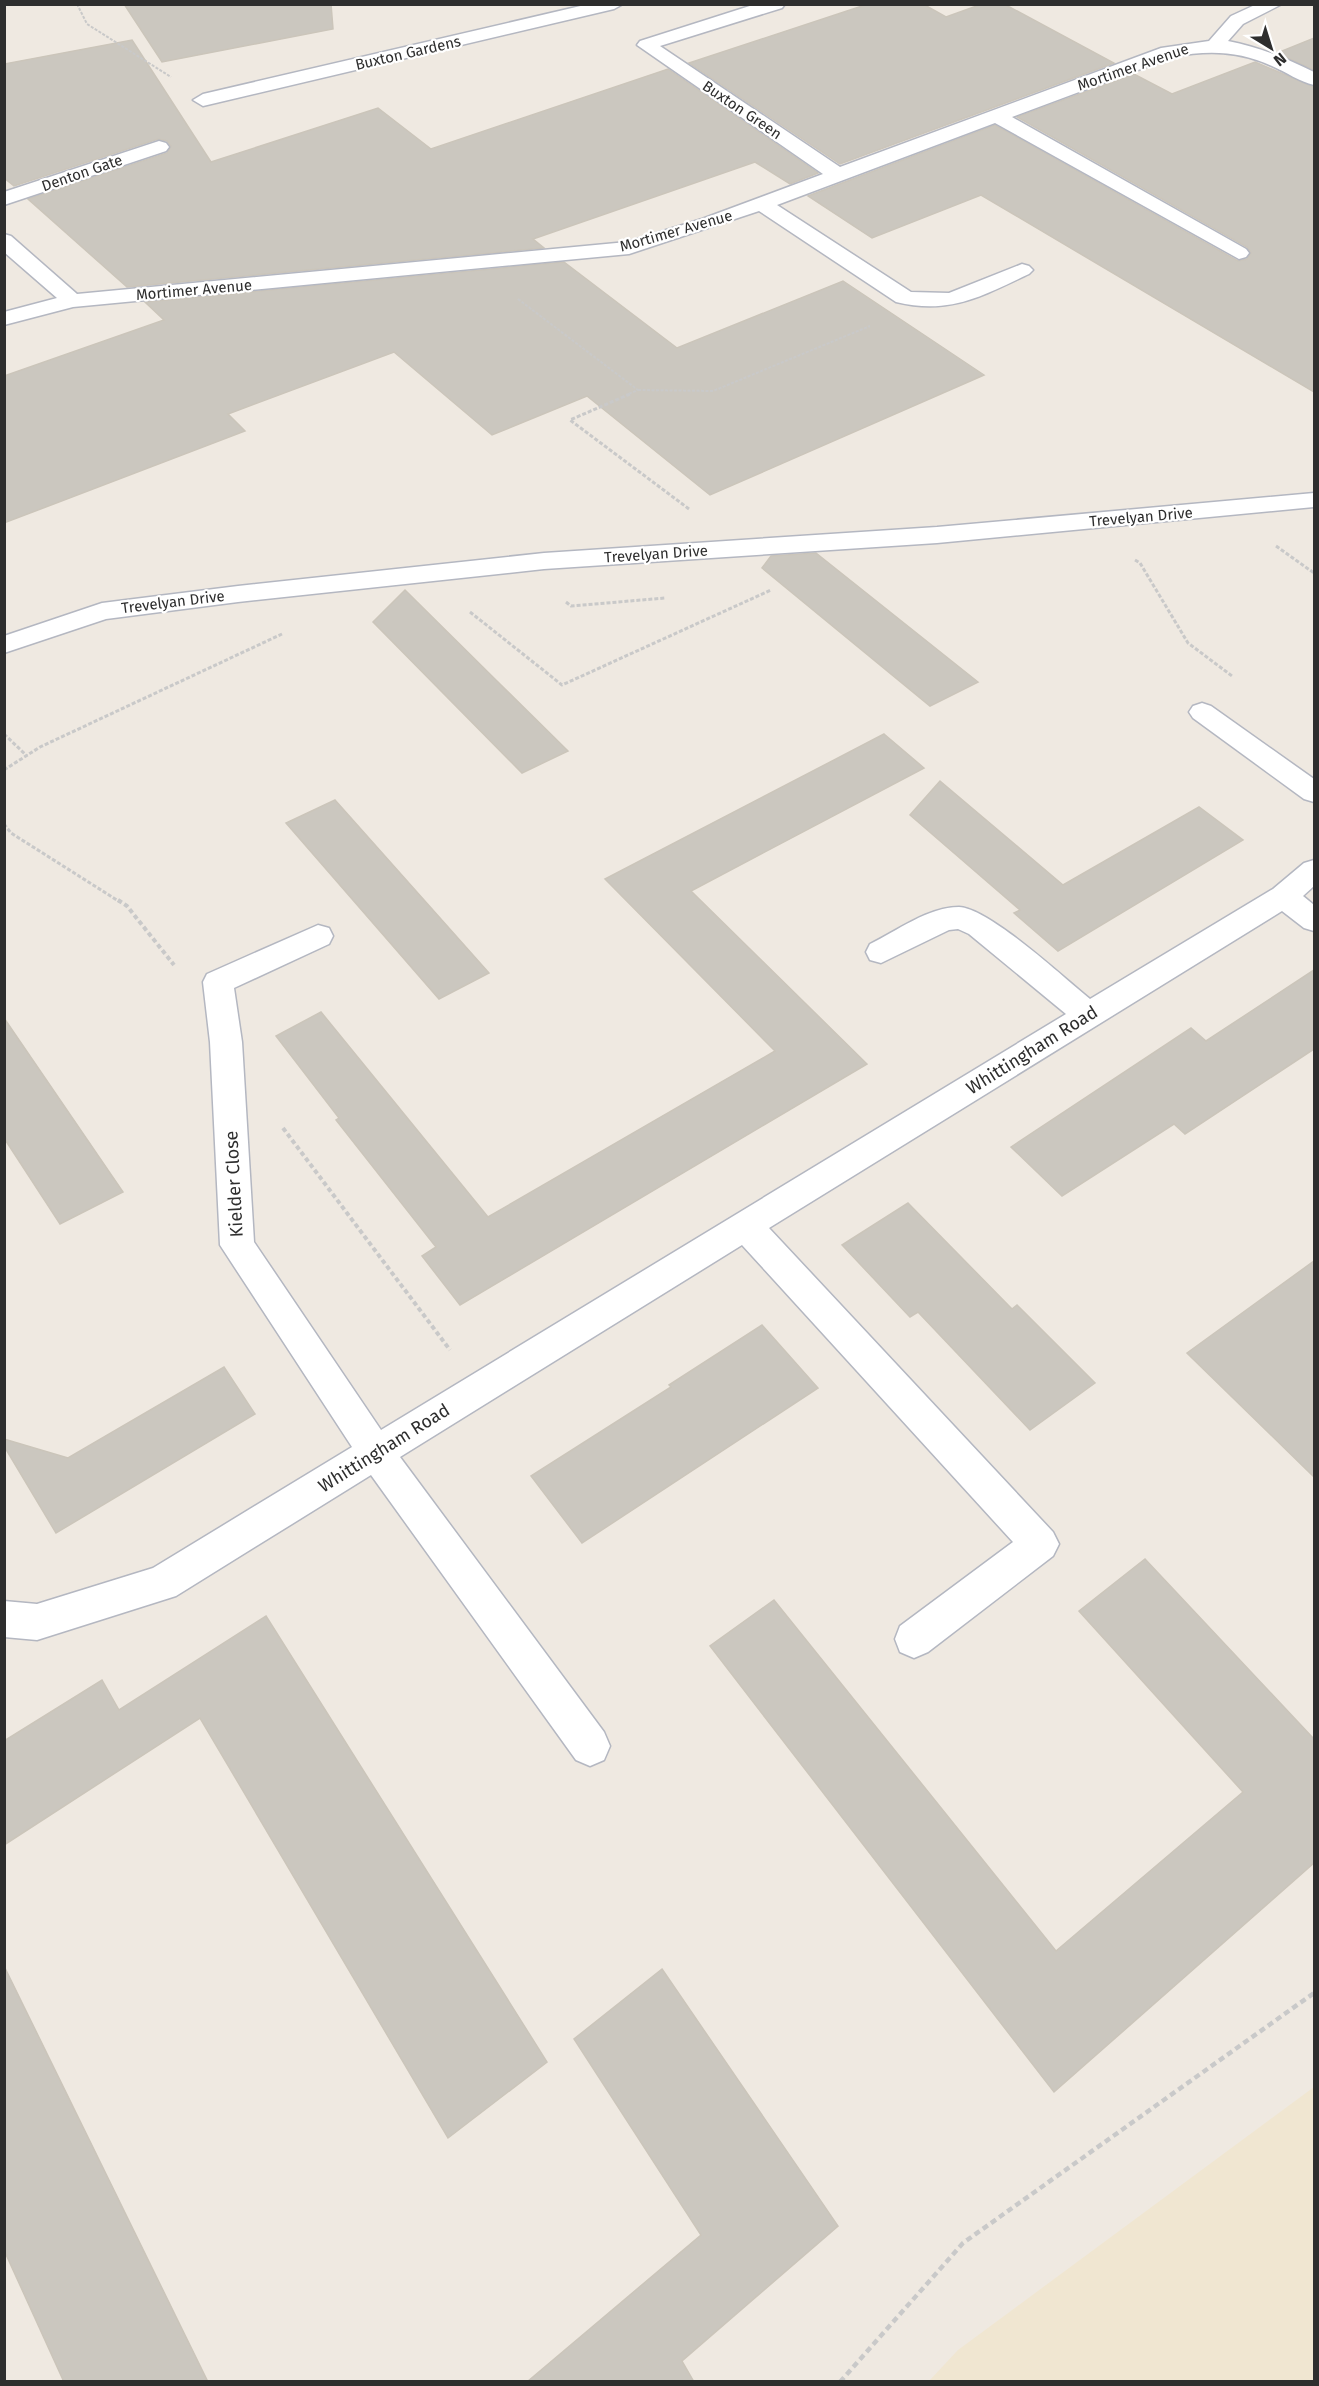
<svg xmlns="http://www.w3.org/2000/svg" width="1319" height="2386" font-family="'Fira Sans',sans-serif">
<rect width="100%" height="100%" fill="#efe9e1"/>
<polygon fill="#f0e6d1" points="1314,2087 1314,2381 929,2381 958,2350"/>
<g fill="#cbc7bf" stroke="#cbc5ba" stroke-width="1.5">
<polygon points="124,4 331,4 333,29 162,62"/>
<polygon points="868,4 923,4 946,17 982,4 1004,4 1114,63 840,164 689,63"/>
<polygon points="1314,38 1314,70 1277,53"/>
<polygon points="132,40 211,162 378,108 431,149 668,69 818,173 790,184 755,162 533,239 544,248 127,287 28,199 167,153 171,146 167,141 158,139 14,186 4,178 4,64"/>
<polygon points="1255,62 1314,87 1314,392 981,195 872,238 808,196 995,125 1238,261 1247,259 1251,253 1247,247 1017,117 1134,74 1172,94"/>
<polygon points="564,262 677,348 843,281 984,375 710,495 587,396 492,435 394,352 228,414 245,431 4,523 4,376 164,320 145,302"/>
<polygon points="816,553 978,682 930,706 762,568 771,556"/>
<polygon points="405,590 500,684 568,751 522,773 373,622"/>
<polygon points="884,734 924,768 691,891 867,1064 460,1305 422,1256 436,1247 336,1120 339,1118 276,1036 321,1012 488,1217 775,1051 605,879"/>
<polygon points="940,781 1063,885 1199,807 1243,840 1058,951 1014,913 1020,910 910,815"/>
<polygon points="335,800 489,973 439,999 286,823"/>
<polygon points="1314,970 1314,1049 1185,1134 1174,1124 1062,1196 1011,1147 1191,1028 1206,1041"/>
<polygon points="4,1018 123,1192 60,1224 4,1138"/>
<polygon points="908,1203 1012,1309 1017,1305 1095,1383 1030,1430 918,1312 910,1317 842,1245"/>
<polygon points="1314,1261 1314,1477 1187,1353"/>
<polygon points="762,1325 818,1388 582,1543 531,1476 671,1387 669,1385"/>
<polygon points="224,1367 255,1414 56,1533 4,1446 4,1439 68,1458"/>
<polygon points="1145,1559 1314,1739 1314,1863 1054,2092 710,1646 774,1600 1056,1951 1243,1792 1079,1611"/>
<polygon points="266,1616 547,2062 448,2138 200,1718 4,1845 4,1741 102,1680 119,1710"/>
<polygon points="4,1966 208,2382 64,2382 4,2250"/>
<polygon points="662,1969 838,2226 682,2361 694,2382 527,2382 701,2235 574,2039"/>
</g>
<g fill="none" stroke-linecap="round" stroke-linejoin="round">
<g stroke="#b4b7c1" stroke-width="3">
<g id="minor">
<polygon points="589,4 623,4 614,9 203,106 193,100 203,94"/>
<path d="M 756,4 L 785,4 L 782,8 L 660,46 L 840,167 L 1161,48 L 1209,41 L 1231,16 L 1257,4 L 1282,4 L 1243,24 L 1228,41 C 1259,47 1286,58 1314,72 L 1314,85 C 1300,82 1286,72 1272,66 C 1239,51 1208,50 1173,57 L 1012,117 L 1246,249 L 1249,253 L 1246,257 L 1239,259 L 995,123 L 777,205 L 911,292 L 949,293 L 1022,264 L 1029,266 L 1033,270 L 1029,274 C 982,296 950,315 896,302 L 759,211 L 629,254 L 73,307 L 4,325 L 4,312 L 57,298 L 4,252 L 4,234 L 11,236 L 77,294 L 627,242 L 702,219 L 823,174 L 637,45 L 640,41 Z"/>
<polygon points="159,141 166,143 169,147 166,151 4,205 4,192"/>
<polygon points="1314,493 1314,507 937,543 544,569 238,602 106,619 4,653 4,636 102,603 238,586 544,553 937,527"/>
<polygon points="1202,703 1211,706 1314,779 1314,802 1304,799 1193,718 1189,712 1193,706"/>
<path d="M 1314,860 L 1314,886 L 1303,896 L 1314,905 L 1314,931 L 1304,928 L 1282,911 L 769,1228 L 1053,1532 L 1059,1544 L 1053,1556 L 928,1652 L 914,1658 L 900,1652 L 895,1639 L 900,1626 L 1013,1542 L 742,1245 L 400,1457 L 604,1732 L 610,1746 L 604,1760 L 590,1766 L 576,1760 L 371,1475 L 176,1596 L 37,1640 L 4,1637 L 4,1601 L 37,1604 L 153,1568 L 352,1447 L 220,1245 L 210,1042 L 203,982 L 207,974 L 318,925 L 329,928 L 333,936 L 329,944 L 234,988 L 242,1042 L 254,1242 L 381,1430 L 1066,1014 L 969,934 L 958,929 L 949,930 L 881,963 L 870,960 L 866,952 L 870,944 C 897,931 928,907 959,907 C 989,908 1064,978 1090,999 L 1273,889 L 1304,863 Z"/>
</g>
</g>
<g stroke="#c9c9c9" stroke-width="2" stroke-dasharray="3 1.5" stroke-linecap="butt">
<polyline points="77,4 87,24 171,77"/>
<polyline points="518,299 638,390 626,395"/>
<polyline points="638,390 713,391 870,326"/>
</g>
<g stroke="#c9c9c9" stroke-width="3" stroke-dasharray="4 2" stroke-linecap="butt">
<polyline points="630,394 570,420 689,509"/>
<polyline points="1276,546 1314,573"/>
<polyline points="1135,560 1140,563 1188,643 1232,676"/>
<polyline points="566,602 571,606 665,598"/>
<polyline points="470,612 562,685 771,590"/>
<polyline points="4,734 27,756"/>
<polyline points="4,770 40,747 282,634"/>
<polyline points="4,824 11,833 120,902"/>
</g>
<g stroke="#c9c9c9" stroke-width="4" stroke-dasharray="4.5 3" stroke-linecap="butt">
<polyline points="118,900 127,906 174,965"/>
<polyline points="283,1128 450,1350"/>
</g>
<polyline stroke="#c9c9c9" stroke-width="4.5" stroke-dasharray="6 4" stroke-linecap="butt" points="840,2382 963,2243 1314,1993"/>
<use href="#minor" fill="#fff" fill-rule="evenodd"/>
</g>
<g text-anchor="middle" stroke-width="4.5" stroke-linejoin="round" paint-order="stroke">
<g font-size="15" fill="#2e2e2e" stroke="#fff">
<text transform="translate(408 53) rotate(-13)" y="5">Buxton Gardens</text>
<text transform="translate(1133 67) rotate(-19)" y="5">Mortimer Avenue</text>
<text transform="translate(742 110) rotate(34)" y="5">Buxton Green</text>
<text transform="translate(82 173) rotate(-19)" y="5">Denton Gate</text>
<text transform="translate(676 231) rotate(-16)" y="5">Mortimer Avenue</text>
<text transform="translate(194 290) rotate(-5)" y="5">Mortimer Avenue</text>
<text transform="translate(1141 517) rotate(-5)" y="5">Trevelyan Drive</text>
<text transform="translate(656 554) rotate(-4)" y="5">Trevelyan Drive</text>
<text transform="translate(173 602) rotate(-7)" y="5">Trevelyan Drive</text>
</g>
<g font-size="18" fill="#2e2e2e" stroke="#fff">
<text transform="translate(1032 1050) rotate(-32)" y="6">Whittingham Road</text>
<text transform="translate(234 1184) rotate(-93)" y="6">Kielder Close</text>
<text transform="translate(384 1448) rotate(-32)" y="6">Whittingham Road</text>
</g>
</g>
<rect width="1319" height="2386" fill="none" stroke="#2e2e2e" stroke-width="12"/>
<g transform="translate(1271 48) rotate(142)" stroke="#ffffff" stroke-width="4.5" paint-order="stroke">
<path d="M0-4.5L10 22L0 15L-10 22Z" fill="#2e2e2e"/>
<text y="-9" font-size="16" font-weight="bold" text-anchor="middle" fill="#2e2e2e">N</text>
</g>
</svg>
